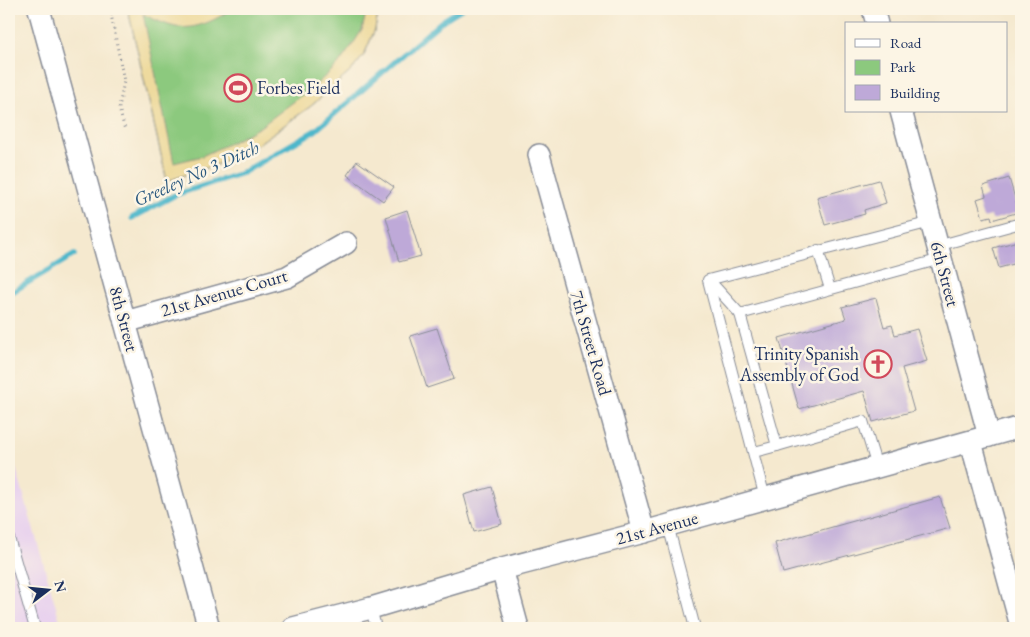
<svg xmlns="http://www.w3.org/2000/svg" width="1030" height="637" font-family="'EB Garamond',serif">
<rect width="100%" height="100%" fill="#fcf5e5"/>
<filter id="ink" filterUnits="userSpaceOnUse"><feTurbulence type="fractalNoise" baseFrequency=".02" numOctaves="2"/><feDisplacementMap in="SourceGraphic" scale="10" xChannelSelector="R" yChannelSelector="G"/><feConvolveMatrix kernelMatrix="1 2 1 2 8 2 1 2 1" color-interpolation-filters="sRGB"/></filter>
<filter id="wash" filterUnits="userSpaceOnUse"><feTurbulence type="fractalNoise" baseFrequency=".0096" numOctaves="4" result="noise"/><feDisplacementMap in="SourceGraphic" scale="20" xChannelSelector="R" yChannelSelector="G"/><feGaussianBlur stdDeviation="1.12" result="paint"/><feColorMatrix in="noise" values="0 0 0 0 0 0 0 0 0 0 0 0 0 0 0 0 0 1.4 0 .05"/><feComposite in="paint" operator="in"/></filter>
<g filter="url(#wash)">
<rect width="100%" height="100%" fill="#f5e9cf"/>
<polygon fill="#e8d2ee" points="9,444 62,628 9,628"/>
<polygon fill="#8cc97e" stroke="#547c6e" points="128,9 379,9 375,29 364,55 351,71 311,106 255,146 218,164 167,181"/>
<path fill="#eeda9e" stroke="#84847e" d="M 128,9 L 231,9 C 217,20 195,30 176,27 C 166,25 151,18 143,14 L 174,163 L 202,156 L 232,142 L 260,127 L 312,88 L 338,65 L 353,44 L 362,30 L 367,9 L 379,9 L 375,29 L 364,55 L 351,71 L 311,106 L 255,146 L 218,164 L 167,181 Z"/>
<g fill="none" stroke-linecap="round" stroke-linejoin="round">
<g stroke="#4eb7cb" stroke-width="5.5">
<polyline points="132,218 175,195 242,173 316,130 442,21 461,9"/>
<polyline points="9,294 74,255"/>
</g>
</g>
<g id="blocks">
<g fill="#bea9d8">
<polygon points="357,161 394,187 383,201 347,175"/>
<polygon points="1009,178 1019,212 992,220 991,216 983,218 977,199 986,196 983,186"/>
<polygon points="879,180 886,203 864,210 865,214 825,225 817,197"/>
<polygon points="407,210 421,256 399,262 386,217"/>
<polygon points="1021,240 1021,262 999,268 993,248"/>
<polygon points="876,298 884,327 892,325 895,335 917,329 927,361 902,368 914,411 873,422 864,391 799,409 779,338 846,319 842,307"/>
<polygon points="437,328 454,379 427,388 410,336"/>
<polygon points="492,487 502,524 474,532 464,495"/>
<polygon points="940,497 950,528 783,573 775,543"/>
</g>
</g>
</g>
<g filter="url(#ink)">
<use href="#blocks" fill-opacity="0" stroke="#888c96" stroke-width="1"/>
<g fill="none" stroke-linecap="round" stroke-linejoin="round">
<g stroke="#888c96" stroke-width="12">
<g id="lane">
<polyline points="937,246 1021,223"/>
<polyline points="818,250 830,289"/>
<polyline points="710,281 740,314"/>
<polyline points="777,446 863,421 877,467"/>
<polyline points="754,452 777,446 740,314 941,259"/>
<polyline points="765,498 708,280 931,222"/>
<polyline points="668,525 695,628"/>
<polyline points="9,538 35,628"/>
<polyline points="371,608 376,628"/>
</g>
</g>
<g stroke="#888c96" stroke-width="24">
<g id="street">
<polyline points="39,9 209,628"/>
<polyline points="873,9 877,24"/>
<polyline points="901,111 989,436"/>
<polyline points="539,155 644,532"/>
<polyline points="125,322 287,277 346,243"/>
<polyline points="971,442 1021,626"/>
<polyline points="502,569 518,628"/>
<polyline points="293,628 371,608 502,569 644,532 1021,427"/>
</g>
</g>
<polyline stroke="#888c96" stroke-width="3" stroke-dasharray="1 4" stroke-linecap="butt" points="110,9 124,81 119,108 125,130"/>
<use href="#lane" stroke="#fff" stroke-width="10"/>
<use href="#street" stroke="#fff" stroke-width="21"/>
</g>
</g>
<defs>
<g id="stadium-ring" transform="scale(1.4375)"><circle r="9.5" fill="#fcf5e5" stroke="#d1495b" stroke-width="1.5"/><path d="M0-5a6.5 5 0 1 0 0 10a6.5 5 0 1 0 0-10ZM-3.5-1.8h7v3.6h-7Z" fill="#d1495b"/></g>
<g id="church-ring" transform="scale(1.4375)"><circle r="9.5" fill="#fcf5e5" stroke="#d1495b" stroke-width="1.5"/><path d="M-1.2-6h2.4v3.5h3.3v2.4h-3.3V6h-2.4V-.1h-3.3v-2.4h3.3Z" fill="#d1495b"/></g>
</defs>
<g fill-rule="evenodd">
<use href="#stadium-ring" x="238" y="88"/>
<use href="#church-ring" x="878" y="364"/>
</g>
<g text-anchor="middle" stroke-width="5" stroke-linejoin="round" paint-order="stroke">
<g font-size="18" fill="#1b2f5e" stroke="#fcf5e5" text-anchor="start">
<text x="257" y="94">Forbes Field</text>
<text x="859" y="360" text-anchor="end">Trinity Spanish<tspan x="859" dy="21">Assembly of God</tspan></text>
</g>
<g font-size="18" fill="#1b2f5e" stroke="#fcf5e5">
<text transform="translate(945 274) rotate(75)" y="6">6th Street</text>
<text transform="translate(224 293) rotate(-16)" y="6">21st Avenue Court</text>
<text transform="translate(124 319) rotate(75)" y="6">8th Street</text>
<text transform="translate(591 343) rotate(74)" y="6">7th Street Road</text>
<text transform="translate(657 528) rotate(-15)" y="6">21st Avenue</text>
</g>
<g font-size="19" font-style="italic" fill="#2a587f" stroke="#fcf5e5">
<text transform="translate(196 173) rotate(-24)" y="7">Greeley No 3 Ditch</text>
</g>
</g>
<rect width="1030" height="637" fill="none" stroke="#fcf5e5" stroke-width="30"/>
<rect x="845" y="22" width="162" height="90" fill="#fcf5e5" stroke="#a2a6af"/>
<rect x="855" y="39" width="25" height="8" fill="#ffffff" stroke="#a2a6af"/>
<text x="890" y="48" font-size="15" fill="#1b2f5e">Road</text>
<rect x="855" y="60" width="25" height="15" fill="#8cc97e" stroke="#a2a6af"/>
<text x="890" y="72" font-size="15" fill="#1b2f5e">Park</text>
<rect x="855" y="85" width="25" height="15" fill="#bea9d8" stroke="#a2a6af"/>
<text x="890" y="98" font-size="15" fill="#1b2f5e">Building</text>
<g transform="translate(48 590) rotate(74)" stroke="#fcf5e5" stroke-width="4" paint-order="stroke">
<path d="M0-4L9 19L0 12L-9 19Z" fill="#1b2f5e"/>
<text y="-8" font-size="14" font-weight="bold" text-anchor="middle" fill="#1b2f5e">N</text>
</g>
</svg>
